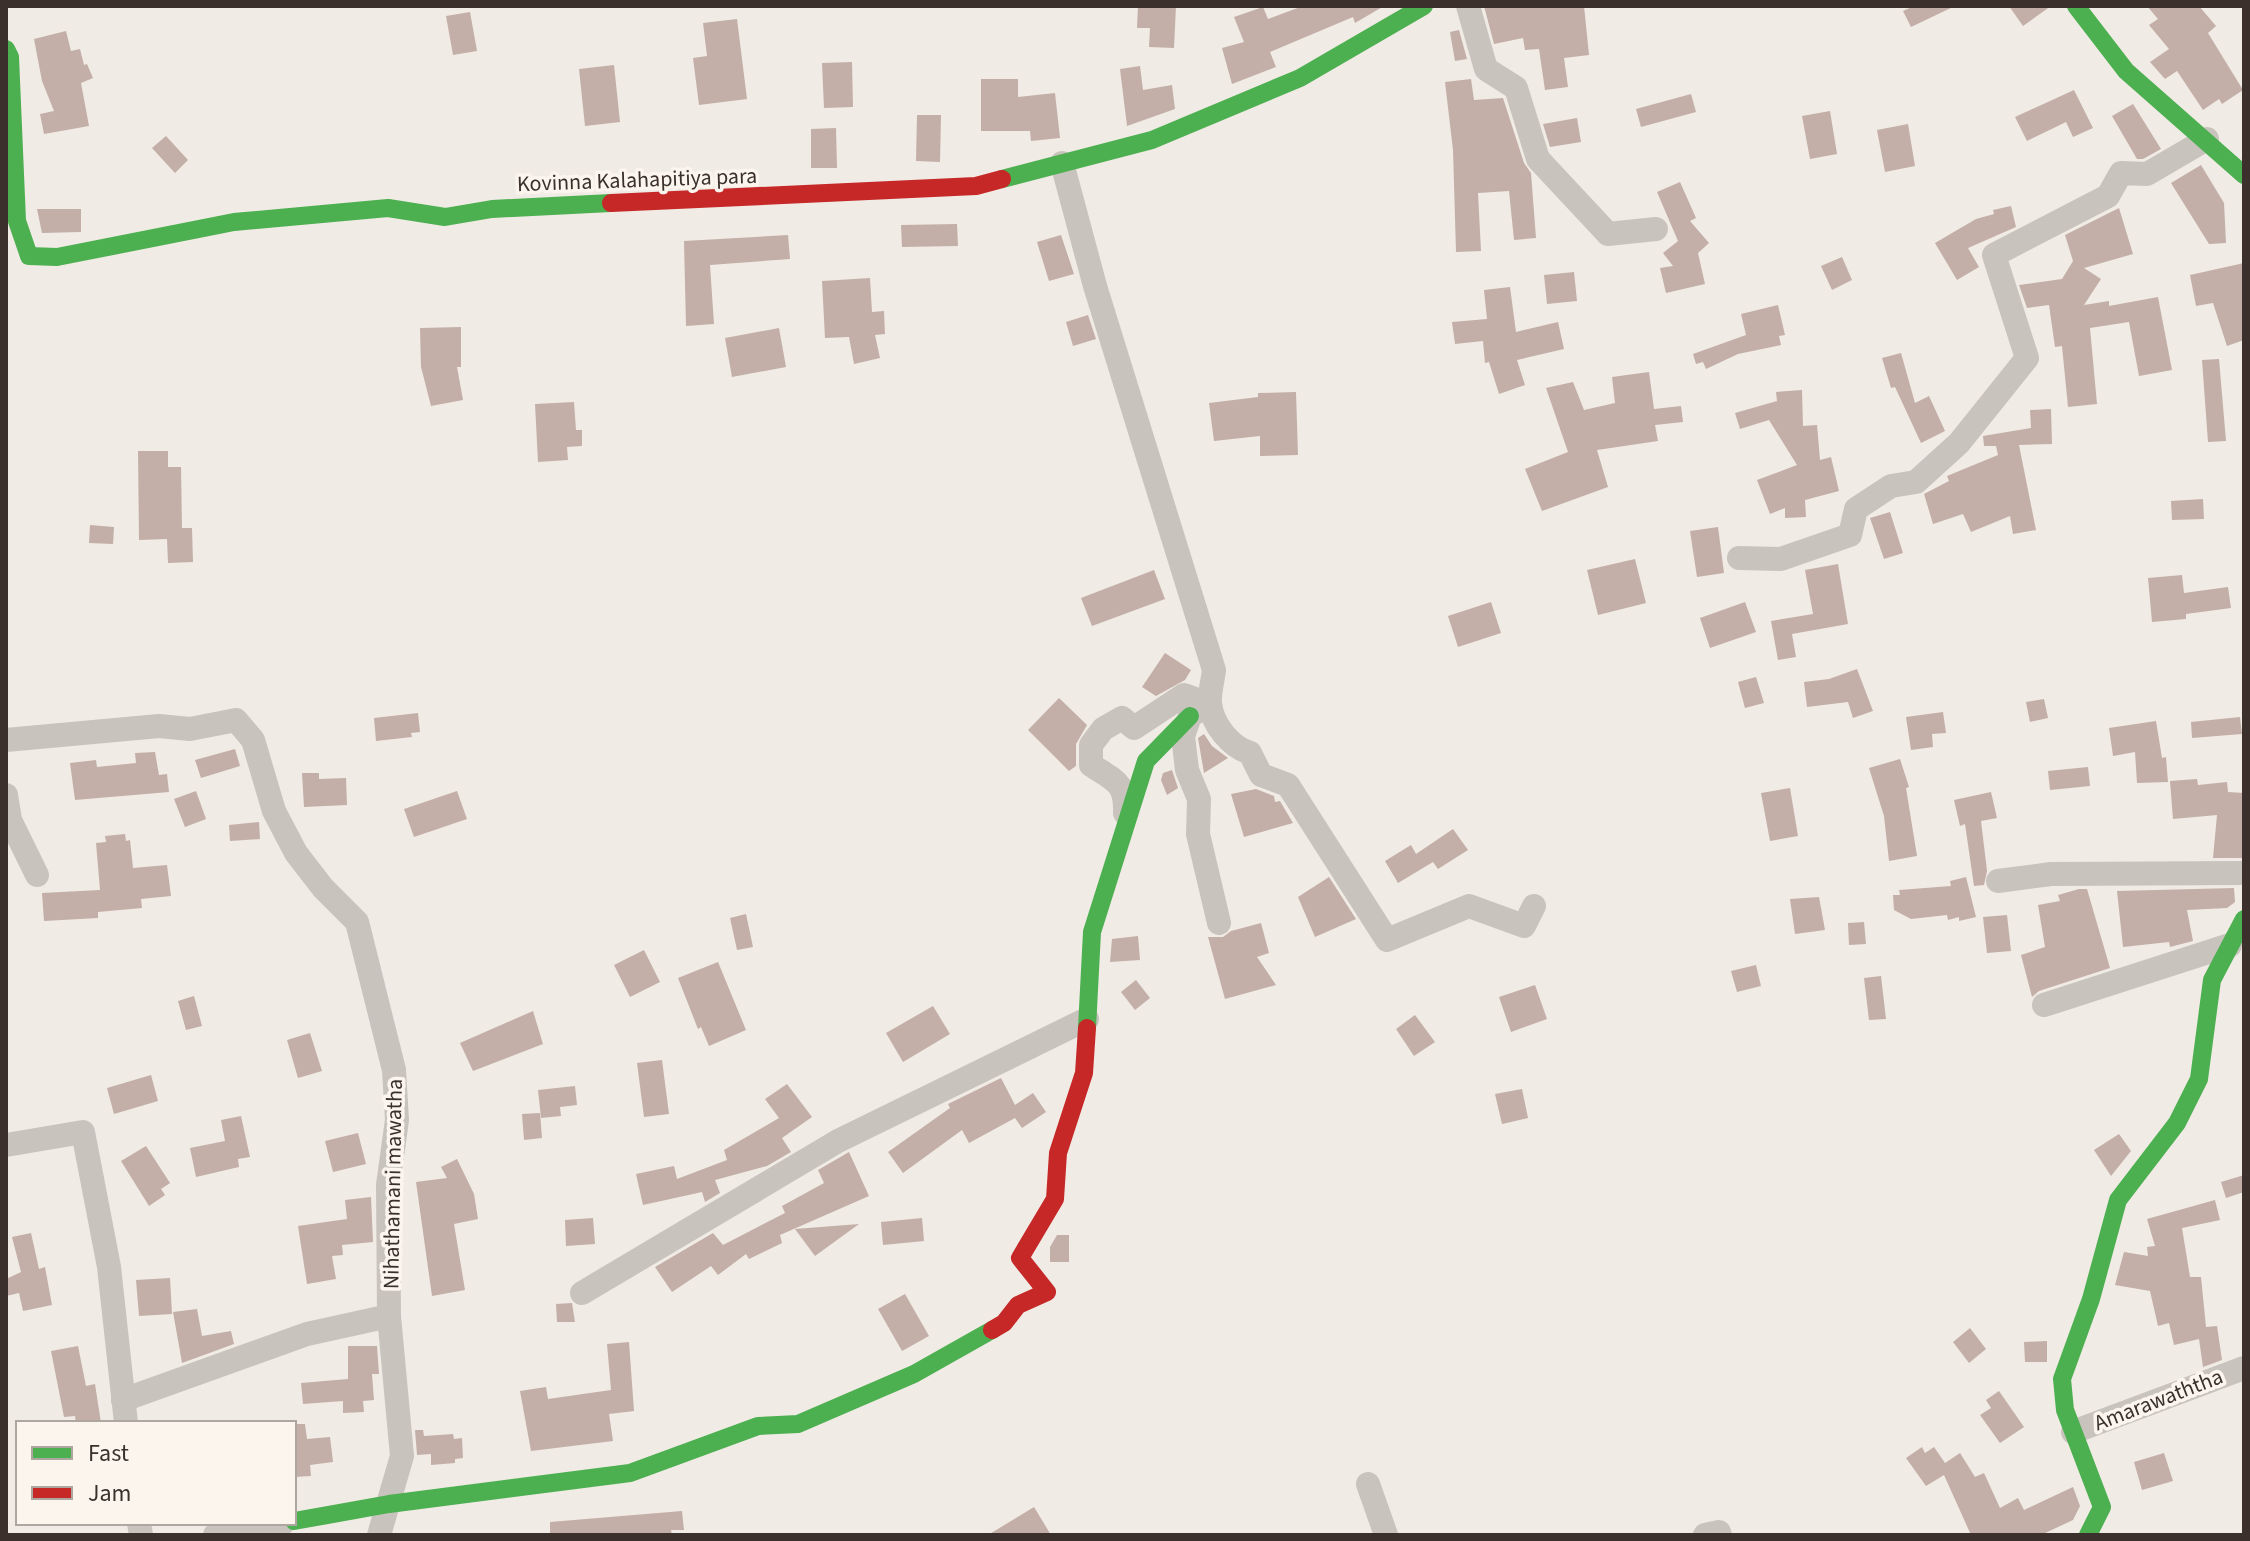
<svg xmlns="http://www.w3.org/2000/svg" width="2250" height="1541" font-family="'Source Sans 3',sans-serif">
<rect width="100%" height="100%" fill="#f0ebe5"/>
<g fill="#c3afa7">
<polygon points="1138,6 1176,6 1174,48 1149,47 1150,28 1137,28"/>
<polygon points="1303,6 1384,6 1355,23 1353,17 1270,52 1276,67 1232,84 1222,48 1244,42 1234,17 1263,7 1268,19"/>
<polygon points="1484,6 1584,6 1589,55 1564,58 1568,87 1545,90 1539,49 1525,50 1523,38 1494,44"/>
<polygon points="1914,6 1955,6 1911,27 1903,11"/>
<polygon points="2009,6 2051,6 2023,26"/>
<polygon points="2147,6 2199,6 2216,26 2208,33 2243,90 2222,104 2219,99 2203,110 2177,71 2165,79 2150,62 2169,49 2149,25 2158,19"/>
<polygon points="470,12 477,51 453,55 446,16"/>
<polygon points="737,19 747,99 699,105 693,58 707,56 703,23"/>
<polygon points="1459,30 1467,59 1455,61 1450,32"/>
<polygon points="66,31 71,51 80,49 84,65 87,64 93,78 81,83 89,126 44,134 40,114 54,111 42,81 34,39"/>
<polygon points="852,62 853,107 824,108 822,63"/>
<polygon points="614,65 620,122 585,126 579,69"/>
<polygon points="1140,66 1143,90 1172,85 1175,109 1127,126 1120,69"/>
<polygon points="981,79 1018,79 1018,97 1055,93 1060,138 1031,141 1030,131 981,131"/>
<polygon points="1471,79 1474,100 1503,98 1524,163 1531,173 1536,238 1514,240 1509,191 1478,193 1481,251 1456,252 1453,150 1445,82"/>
<polygon points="2074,90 2093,128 2073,137 2066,122 2027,141 2015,117"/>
<polygon points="1691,94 1696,112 1641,127 1636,109"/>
<polygon points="2133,104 2161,149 2143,159 2137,159 2112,116"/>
<polygon points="1830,111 1837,154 1810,159 1802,116"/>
<polygon points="917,115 941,115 940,162 916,161"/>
<polygon points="1577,118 1581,142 1550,147 1543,124"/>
<polygon points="1908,124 1915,166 1885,172 1877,130"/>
<polygon points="836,128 837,168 811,168 811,129"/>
<polygon points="166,136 188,160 175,173 152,148"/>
<polygon points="2201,165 2224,203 2226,243 2209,244 2171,183"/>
<polygon points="1680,182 1696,218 1690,221 1709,243 1698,253 1705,284 1666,293 1660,268 1673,266 1663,253 1678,241 1657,192"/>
<polygon points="2011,206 2016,227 1968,248 1979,267 1957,280 1935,243 1976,219 1994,214 1993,210"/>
<polygon points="2119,208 2133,254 2084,268 2101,279 2084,305 2109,301 2109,306 2158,297 2172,370 2139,376 2129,322 2090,328 2097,404 2068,407 2062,346 2055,347 2049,305 2027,308 2019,285 2062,279 2073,261 2065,235"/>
<polygon points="37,209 81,209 81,232 42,233"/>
<polygon points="957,224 958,246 902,247 901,225"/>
<polygon points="788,235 790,259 710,265 714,324 686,326 684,241"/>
<polygon points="1061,235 1074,274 1049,281 1037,242"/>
<polygon points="1842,257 1852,280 1832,290 1821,266"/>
<polygon points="2244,263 2244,340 2227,346 2213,303 2196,306 2190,275"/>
<polygon points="1574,272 1577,301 1547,304 1544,275"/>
<polygon points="870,278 872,312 884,311 885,334 875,335 880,358 854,364 849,337 825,338 822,281"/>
<polygon points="1510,287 1516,332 1558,322 1564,349 1517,360 1525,385 1499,394 1489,362 1485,363 1483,341 1455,344 1452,322 1487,319 1484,290"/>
<polygon points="1778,305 1785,335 1779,336 1781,345 1738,354 1706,369 1703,362 1696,364 1693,354 1746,335 1741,314"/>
<polygon points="1088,315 1096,339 1073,346 1066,322"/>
<polygon points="461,327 461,367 457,367 463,400 431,406 421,367 420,328"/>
<polygon points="779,328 786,367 732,377 725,338"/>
<polygon points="1901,353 1915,403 1929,396 1945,431 1921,443 1895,387 1891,388 1882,358"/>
<polygon points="2219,359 2226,441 2208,442 2202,360"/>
<polygon points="1649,372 1654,409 1681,406 1683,422 1655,425 1658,441 1597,450 1608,487 1542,511 1525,469 1568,452 1546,388 1573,382 1584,410 1615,403 1612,377"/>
<polygon points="1802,390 1803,426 1817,425 1820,460 1831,457 1839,491 1805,500 1806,517 1785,518 1785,508 1770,514 1757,480 1797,465 1769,420 1740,429 1735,413 1777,401 1776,392"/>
<polygon points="1296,392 1298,455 1260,456 1260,436 1214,441 1209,403 1258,397 1258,393"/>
<polygon points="574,402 576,430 582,430 582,446 567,447 568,460 538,462 535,404"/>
<polygon points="2051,409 2052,444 2019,445 2036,530 2013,534 2010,516 1971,532 1963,514 1933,524 1924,494 1949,481 1947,476 1998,455 1996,446 1984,446 1983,436 2031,428 2030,410"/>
<polygon points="138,451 168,451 168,467 181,467 182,528 192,528 193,562 168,563 167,539 139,540"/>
<polygon points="2203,499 2204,519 2172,520 2171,501"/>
<polygon points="1890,512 1903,553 1884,559 1870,518"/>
<polygon points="90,525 114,527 113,544 89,543"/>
<polygon points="1718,527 1724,573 1697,577 1690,531"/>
<polygon points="1635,559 1646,603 1598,615 1587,570"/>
<polygon points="1838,564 1848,624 1792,634 1796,657 1778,660 1771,621 1813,614 1805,570"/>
<polygon points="1154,570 1165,599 1092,626 1081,598"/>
<polygon points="2182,575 2184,593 2228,587 2231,608 2186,614 2186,619 2152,622 2148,578"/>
<polygon points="1491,602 1501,633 1458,647 1448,616"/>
<polygon points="1745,602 1756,632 1710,648 1700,618"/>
<polygon points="1165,653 1191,670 1185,680 1156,696 1142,687"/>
<polygon points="1857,669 1873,711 1853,718 1848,702 1807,707 1804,682 1829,679"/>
<polygon points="1756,677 1764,703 1745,708 1738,682"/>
<polygon points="1059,698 1087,725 1076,744 1076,766 1069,771 1028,730"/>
<polygon points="2044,699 2048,718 2030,722 2026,702"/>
<polygon points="1943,712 1946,733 1932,734 1933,747 1911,750 1906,717"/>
<polygon points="418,713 420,732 411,733 412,737 376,741 374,718"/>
<polygon points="2240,717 2242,734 2192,738 2191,722"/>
<polygon points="2156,721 2162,758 2166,757 2168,782 2137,783 2135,752 2113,756 2109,728"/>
<polygon points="1204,734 1212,746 1228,758 1204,773 1198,738"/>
<polygon points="235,749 240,766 201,778 195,760"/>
<polygon points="155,752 159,775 167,774 169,792 75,800 70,763 96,760 97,767 136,763 135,753"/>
<polygon points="1900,759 1909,787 1906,788 1917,856 1889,861 1884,816 1869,768"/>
<polygon points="2088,767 2090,786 2050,790 2048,771"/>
<polygon points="1172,770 1178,788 1167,795 1161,780 1163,773"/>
<polygon points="302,773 319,773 319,779 346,778 347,805 304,807"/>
<polygon points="2197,779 2198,785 2227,782 2228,792 2244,793 2244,858 2213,858 2217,815 2173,819 2170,781"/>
<polygon points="1790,788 1798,836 1770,841 1761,793"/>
<polygon points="1256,789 1274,796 1275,802 1280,801 1293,823 1244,837 1231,794"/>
<polygon points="196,791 206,819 185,827 174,799"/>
<polygon points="457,791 467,819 414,837 404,809"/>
<polygon points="1991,792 1997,818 1981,821 1987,871 1984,885 1974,886 1965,824 1960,826 1954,800"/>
<polygon points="259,822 260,839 230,841 229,825"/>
<polygon points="1453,829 1468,850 1438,869 1433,862 1398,883 1385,861 1411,845 1416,854"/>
<polygon points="125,834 126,841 130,840 133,868 167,865 171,896 141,899 142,908 98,912 98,918 44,921 42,893 100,890 96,843 106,842 105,836"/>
<polygon points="1329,877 1356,919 1315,937 1298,897"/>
<polygon points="1966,877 1976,917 1959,921 1959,917 1948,920 1947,915 1911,919 1894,910 1893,895 1900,895 1899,890 1951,886 1950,881"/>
<polygon points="2234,888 2235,902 2227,908 2187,910 2193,941 2170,947 2169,942 2123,947 2117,891"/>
<polygon points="2079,889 2087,889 2110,968 2039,991 2032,997 2021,955 2045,947 2038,905 2060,901 2058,895"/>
<polygon points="1819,897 1825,930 1795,934 1790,899"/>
<polygon points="746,914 753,947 737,950 730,918"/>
<polygon points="2007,915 2011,951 1987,953 1983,917"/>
<polygon points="1864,922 1866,944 1849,945 1848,923"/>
<polygon points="1261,923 1269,953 1257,957 1276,985 1225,999 1208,937 1223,937 1231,931"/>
<polygon points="1138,936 1140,960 1110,962 1112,939"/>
<polygon points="644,950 660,982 630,997 614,965"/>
<polygon points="718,962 746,1030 709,1046 701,1027 698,1029 678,978"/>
<polygon points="1756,965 1761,986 1737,992 1731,971"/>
<polygon points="1881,976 1886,1019 1869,1020 1864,978"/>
<polygon points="1136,980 1150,998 1135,1010 1121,992"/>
<polygon points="1535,985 1547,1019 1511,1032 1499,997"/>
<polygon points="194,996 202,1026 186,1030 178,1001"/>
<polygon points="933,1006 950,1034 903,1062 886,1033"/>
<polygon points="533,1011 543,1044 473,1071 460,1043"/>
<polygon points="1415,1015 1435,1042 1414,1056 1396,1029"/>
<polygon points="310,1033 322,1071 298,1078 287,1040"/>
<polygon points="662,1060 669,1114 644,1117 637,1063"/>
<polygon points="151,1075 158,1101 114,1114 107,1088"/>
<polygon points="1001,1078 1015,1105 1033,1093 1046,1112 1022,1128 1015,1118 969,1143 962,1130 903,1173 888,1152 950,1108 948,1104"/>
<polygon points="787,1084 812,1117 782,1138 791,1152 767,1166 715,1180 720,1193 705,1202 702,1192 643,1205 636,1174 674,1166 677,1179 727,1160 724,1150 779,1118 765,1099"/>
<polygon points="575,1086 577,1105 560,1107 561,1116 541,1118 538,1090"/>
<polygon points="1522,1089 1528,1118 1502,1124 1495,1094"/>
<polygon points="540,1113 542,1138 524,1140 522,1114"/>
<polygon points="241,1116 250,1157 238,1159 239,1167 196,1177 190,1148 225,1141 221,1120"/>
<polygon points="358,1133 366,1164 333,1172 325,1141"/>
<polygon points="2119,1134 2131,1151 2111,1176 2094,1150"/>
<polygon points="146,1146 170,1183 161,1189 165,1195 149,1206 121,1161"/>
<polygon points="849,1152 869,1196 780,1235 782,1243 749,1259 746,1254 718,1275 711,1266 672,1292 655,1267 713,1233 723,1245 785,1213 782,1206 824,1183 818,1170"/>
<polygon points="457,1159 474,1194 478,1219 454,1224 465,1290 432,1296 416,1182 447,1178 441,1167"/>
<polygon points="2244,1175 2244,1192 2226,1198 2221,1182"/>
<polygon points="371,1197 373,1242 342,1245 343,1255 332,1256 336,1279 307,1284 298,1226 347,1219 345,1200"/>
<polygon points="2215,1200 2220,1220 2182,1228 2190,1277 2201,1277 2206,1327 2217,1326 2222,1360 2203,1367 2199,1339 2174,1345 2169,1323 2158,1326 2150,1291 2115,1285 2124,1252 2148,1256 2147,1247 2155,1246 2147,1219"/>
<polygon points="593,1218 595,1244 566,1246 565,1220"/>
<polygon points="922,1218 924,1241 883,1245 881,1222"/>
<polygon points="859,1224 815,1256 795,1229"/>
<polygon points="31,1233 39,1269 45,1267 52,1305 23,1311 19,1293 6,1296 6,1279 21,1272 12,1237"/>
<polygon points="1057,1235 1069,1235 1069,1262 1050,1262 1050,1247"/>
<polygon points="170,1278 172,1314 139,1316 136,1280"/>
<polygon points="905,1294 929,1336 902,1351 878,1309"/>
<polygon points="572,1303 575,1322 557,1322 556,1304"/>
<polygon points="197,1309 202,1336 231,1331 234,1344 182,1363 173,1312"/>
<polygon points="1970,1328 1986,1349 1969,1363 1953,1342"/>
<polygon points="2047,1341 2047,1362 2025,1362 2024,1342"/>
<polygon points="629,1342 634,1411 609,1414 613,1441 531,1451 520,1391 546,1387 548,1399 611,1390 607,1344"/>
<polygon points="78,1346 86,1386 95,1384 101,1423 76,1423 75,1416 64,1417 51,1351"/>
<polygon points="348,1346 377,1346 379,1374 372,1374 374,1400 363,1401 364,1412 343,1413 343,1401 303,1404 301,1383 348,1379"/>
<polygon points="1999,1391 2024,1427 2000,1443 1980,1415 1991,1408 1986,1400"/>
<polygon points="294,1424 305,1424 307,1439 330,1437 333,1462 310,1465 311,1476 294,1477"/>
<polygon points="415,1430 423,1430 424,1436 453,1434 454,1439 462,1438 463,1458 455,1459 455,1463 431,1465 431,1454 417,1455"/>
<polygon points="1922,1447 1925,1453 1934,1447 1945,1463 1960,1453 1975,1477 1984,1473 2000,1508 2018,1498 2024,1510 2073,1487 2080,1506 2073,1520 2041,1535 1971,1535 1944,1475 1926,1486 1906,1458"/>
<polygon points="2164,1453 2173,1481 2142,1490 2134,1462"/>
<polygon points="1034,1507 1051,1535 988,1535"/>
<polygon points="682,1511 684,1530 671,1530 672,1535 550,1535 550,1522"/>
</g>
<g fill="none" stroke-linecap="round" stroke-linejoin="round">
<g stroke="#c9c3be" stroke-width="24">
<polyline points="1468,6 1486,69 1516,88 1538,159 1608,234 1656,229"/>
<path d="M 1062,163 L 1095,286 L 1214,670 C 1213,680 1209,693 1210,703 C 1212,725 1231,747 1250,753 L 1261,775 L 1288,785 L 1387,940 L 1469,906 L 1524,926 L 1534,906"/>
<polyline points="1739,558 1781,559 1850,535 1856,509 1891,486 1916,482 1959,443 2027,358 1994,255 2108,196 2121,173 2147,174 2207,139"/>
<polyline points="6,740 159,726 190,729 236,720 253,740 274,811 296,853 323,888 357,922 394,1070 397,1120 388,1185 389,1316 402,1456 379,1535"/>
<polyline points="6,795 10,820 37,875"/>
<path d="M 1125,813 C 1126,782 1115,781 1091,765 L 1091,745 L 1103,729 L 1122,718 L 1134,728 L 1184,695 L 1209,704 L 1190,716 L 1183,736 L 1187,770 L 1199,799 L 1198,834 L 1219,923"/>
<polyline points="1998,881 2051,874 2244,873"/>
<polyline points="2044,1005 2230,945"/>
<polyline points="6,1145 83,1132 109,1267 126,1423"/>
<polyline points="582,1293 838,1141 1087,1019"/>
<polyline points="123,1400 307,1334 389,1316"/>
<polyline points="2073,1432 2244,1368"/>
<polyline points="1368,1484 1386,1535"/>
<polyline points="139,1523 141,1535"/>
<polyline points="215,1535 283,1523"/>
<polyline points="1705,1535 1719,1532 1720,1535"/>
</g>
<g stroke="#4caf50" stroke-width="18">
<polyline points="2076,6 2126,71 2244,175"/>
<polyline points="6,49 10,57 17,221 29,256 57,257 234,222 388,208 445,217 492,209 611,203"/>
<polyline points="1002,179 1152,140 1300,78 1424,6"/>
<polyline points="1087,1028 1092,932 1146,761 1190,716"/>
<polyline points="294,1521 389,1504 630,1473 758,1426 798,1424 914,1374 992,1330"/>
<polyline points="2088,1535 2102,1507 2065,1410 2062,1379 2091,1299 2118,1200 2177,1123 2199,1079 2212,980 2244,919"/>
</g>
<g stroke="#c62828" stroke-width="18">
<polyline points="611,203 976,186 1002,179"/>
<polyline points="992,1330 1004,1323 1018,1305 1047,1292 1020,1258 1055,1199 1058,1153 1084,1073 1087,1028"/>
</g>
</g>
<g text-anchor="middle" stroke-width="7" stroke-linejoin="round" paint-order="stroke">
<g font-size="22" fill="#3b302b" stroke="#fbf5ee">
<text transform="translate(637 179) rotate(-2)" y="8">Kovinna Kalahapitiya para</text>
<text transform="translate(392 1184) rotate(-89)" y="8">Nihathamani mawatha</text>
<text transform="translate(2158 1399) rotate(-21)" y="8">Amarawaththa</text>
</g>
</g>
<rect width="2250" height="1541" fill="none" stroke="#3b302b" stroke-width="16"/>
<rect x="16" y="1421" width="280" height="104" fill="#fbf5ee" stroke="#aea6a0" stroke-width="2"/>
<rect x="32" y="1447" width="40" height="12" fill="#4caf50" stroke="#aea6a0" stroke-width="2"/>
<text x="88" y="1461" font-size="24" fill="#3b302b">Fast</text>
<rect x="32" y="1487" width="40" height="12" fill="#c62828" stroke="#aea6a0" stroke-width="2"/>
<text x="88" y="1501" font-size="24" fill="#3b302b">Jam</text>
</svg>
